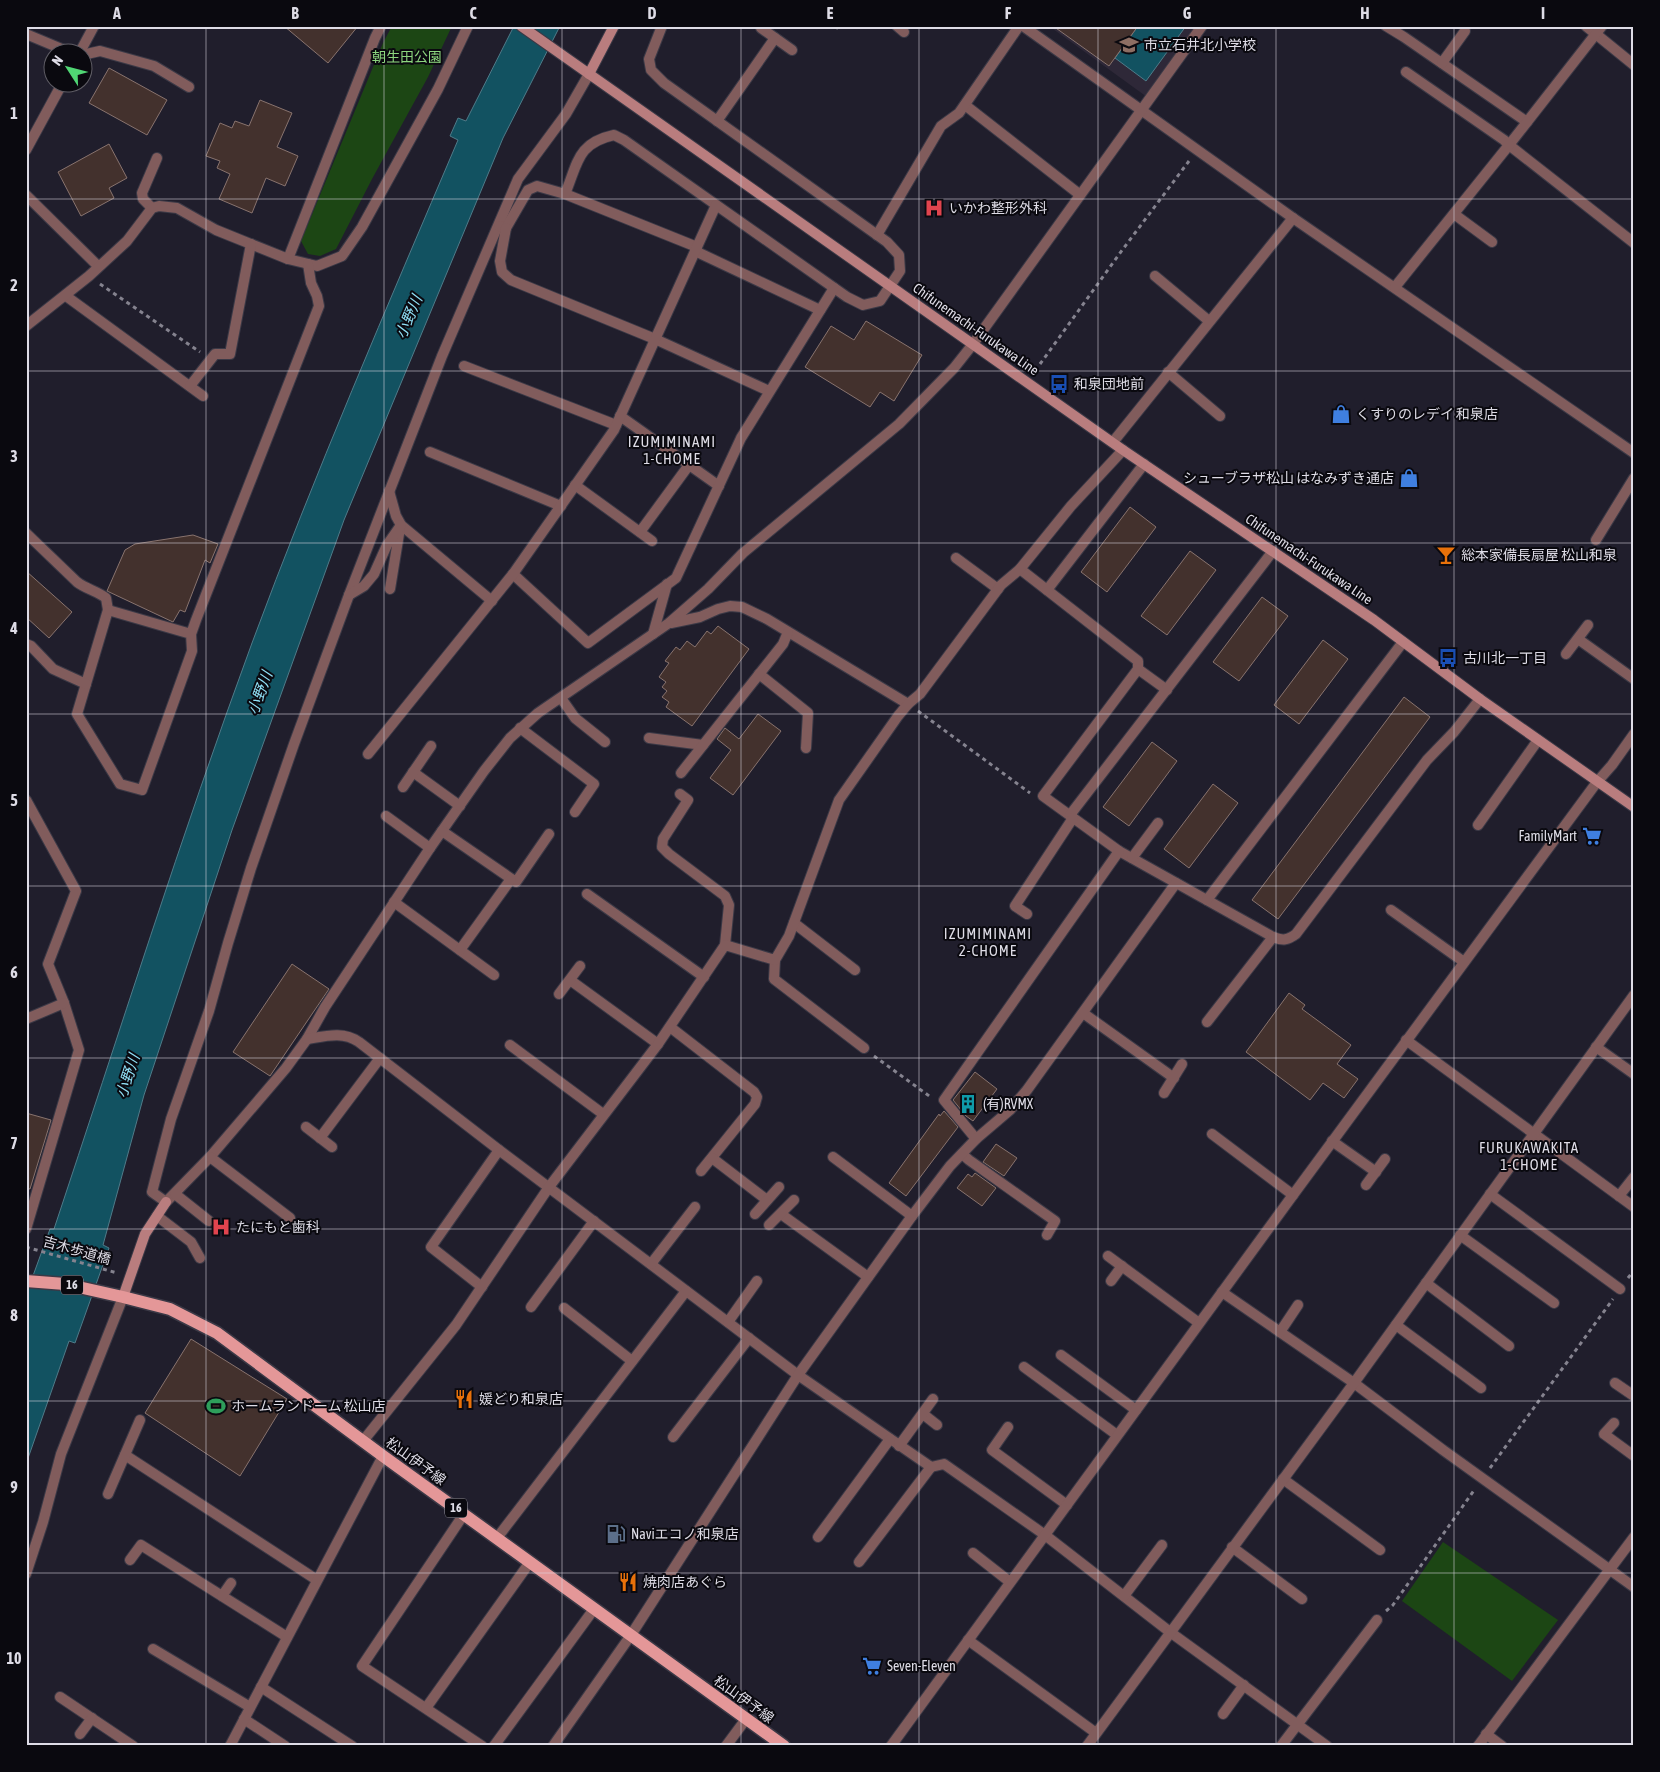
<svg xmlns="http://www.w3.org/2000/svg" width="1660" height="1772" font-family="'Asap Condensed','Noto Sans JP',sans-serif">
<rect width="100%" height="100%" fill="#201e2c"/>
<polygon fill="#2e2838" points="1049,26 1197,26 1147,97"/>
<g fill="#1c4614">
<polygon points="392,26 452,26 428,77 372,179 336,249 320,256 308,254 301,241 383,43"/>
<polygon points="1443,1542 1558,1620 1512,1681 1402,1601"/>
</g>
<g fill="#125261" stroke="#4f7b89">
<path d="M 514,26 L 560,26 L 503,138 L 344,520 L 232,830 L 144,1095 L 103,1245 L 109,1248 L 75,1343 L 69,1341 L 26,1464 L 26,1295 L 50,1229 L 54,1229 C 119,1034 181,836 252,643 C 315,473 387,307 458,140 L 450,136 L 458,118 L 466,121 Z"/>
<polygon points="1138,26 1186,26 1146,81 1115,58"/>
</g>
<g fill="#43312d" stroke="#88736e">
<polygon points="284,26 358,26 328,63"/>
<polygon points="1053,26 1138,26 1109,66"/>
<polygon points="109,68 167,100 147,135 89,103"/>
<polygon points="260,100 292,113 277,147 298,156 285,186 266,178 252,213 219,199 230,174 217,168 220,161 206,156 220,123 232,128 235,121 249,126"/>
<polygon points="109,144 127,178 109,188 114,198 81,216 58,172"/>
<polygon points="866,321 922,355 894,401 880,392 870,407 805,367 831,326 854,340"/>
<polygon points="1130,507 1156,527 1107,592 1081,572"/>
<polygon points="193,535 218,544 210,563 205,560 185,612 180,610 173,622 107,591 125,550 135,544"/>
<polygon points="1190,551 1216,570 1167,635 1141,616"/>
<polygon points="26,571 72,612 49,638 26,617"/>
<polygon points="1262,597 1288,616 1239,681 1213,662"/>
<polygon points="718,626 749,649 692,726 666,707 669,702 662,697 667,691 662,687 666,682 659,677 669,663 665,661 676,647 680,650 687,641 695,647 707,631 711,634"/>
<polygon points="1323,640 1348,659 1299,724 1274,705"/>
<polygon points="1404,697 1430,717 1278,919 1252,900"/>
<polygon points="758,714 781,731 733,795 710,778 731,750 717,739 725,728 739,739"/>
<polygon points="1152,742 1177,761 1129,826 1103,807"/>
<polygon points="1213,784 1238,803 1189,868 1164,849"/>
<polygon points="292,964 329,989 270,1076 233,1052"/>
<polygon points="1289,993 1305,1005 1302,1009 1351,1045 1337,1064 1358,1079 1344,1098 1323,1083 1310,1100 1246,1052"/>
<polygon points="975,1072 997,1089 973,1121 966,1116 953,1100"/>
<polygon points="944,1111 958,1127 906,1196 889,1183 939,1114 940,1116"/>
<polygon points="26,1113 51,1120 30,1189 26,1188"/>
<polygon points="996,1144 1017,1158 1004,1176 983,1162"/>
<polygon points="975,1173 996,1188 982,1206 957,1188 968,1174 972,1177"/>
<polygon points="191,1339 287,1399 240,1476 145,1413"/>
</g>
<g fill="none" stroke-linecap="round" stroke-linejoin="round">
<g stroke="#3b3946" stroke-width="12">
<g id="street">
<polyline points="897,26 904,32"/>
<polyline points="1023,26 1293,218 1634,453"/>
<polyline points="1386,26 1404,37 1527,122"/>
<polyline points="1586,26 1634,65"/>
<polyline points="1602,26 1509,145 1634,243"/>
<polyline points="761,28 792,50"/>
<polyline points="26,34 69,52"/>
<polyline points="80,52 94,26"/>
<polyline points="82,55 100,51 154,66 189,87"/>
<polyline points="1442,63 1465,31"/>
<polyline points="589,74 566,114 518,179 442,356 349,595 294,744 251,868 228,943 209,1011 171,1119 152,1192 166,1202 210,1157 286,1068 307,1039 325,1007 430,848 484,771 510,738 538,713 669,623 708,589 743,553 899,424 954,368 973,344 1202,26"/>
<polyline points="965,105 1079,194"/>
<polyline points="717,121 775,38"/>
<polyline points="26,150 63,82"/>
<polyline points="565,194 697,247"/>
<polyline points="26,195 98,266"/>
<polyline points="152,208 143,199 142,193 157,158"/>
<polyline points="1454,214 1492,242"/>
<path d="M 499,226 L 506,228 L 528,190 L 537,186 L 565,194 C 578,163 577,143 614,135 L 624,140 L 847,297 L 863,305 L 880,301 L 900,271 L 899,255 L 887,242 L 664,83 L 651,70 L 649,59 L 662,26"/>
<polyline points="506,228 500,261 502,272 511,280 655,339 769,391"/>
<polyline points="877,235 941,126 959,113 1019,26"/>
<polyline points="695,251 820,310"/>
<polyline points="288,259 375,38 381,26"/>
<polyline points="1155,276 1209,321"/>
<polyline points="1395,287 1509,145 1504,140 1406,72"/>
<polyline points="66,296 203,396"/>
<polyline points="26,326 89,276 127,241 152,208 159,206 177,208 216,230 288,259 317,266 342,256 362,227 438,89 468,26"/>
<polyline points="464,366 616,425"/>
<polyline points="1168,372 1220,416"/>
<polyline points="190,386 215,354 230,354 251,244"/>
<polyline points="620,416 719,486"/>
<polyline points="1113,442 1293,218"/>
<polyline points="430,452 561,506"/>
<polyline points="575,485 652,541"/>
<polyline points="389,491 396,516 401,525 492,601"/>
<polyline points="640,532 689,465"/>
<path d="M 26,533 L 77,582 C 86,589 97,591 106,598 L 108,610"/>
<polyline points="1596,540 1634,478"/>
<polyline points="956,558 998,589"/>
<path d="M 1020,569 L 1138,661 L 1138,669 L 1043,796 L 1119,851 L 1273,937 C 1283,941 1288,940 1296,934 L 1427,760 L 1454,732 L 1480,699"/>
<polyline points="513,574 588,643 676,578 741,438 834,288"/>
<polyline points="390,589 400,528"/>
<polyline points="1047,590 1144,464"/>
<polyline points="349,595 364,586 374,574 387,545 401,525"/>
<polyline points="671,623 700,617 718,609 730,606 742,607 767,619 908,704"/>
<polyline points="191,634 108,610 77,714 120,784 142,790 192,651 191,634 196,620 319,306 317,296 311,283 308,264"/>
<polyline points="653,634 667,584"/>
<polyline points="1578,639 1634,679"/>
<polyline points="26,644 31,646 53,669 86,684"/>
<polyline points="1566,654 1588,625"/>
<polyline points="1138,669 1167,690"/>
<polyline points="759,674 808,713 806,748"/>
<polyline points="561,698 575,718 605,742"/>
<polyline points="520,728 594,784 575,812"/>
<polyline points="649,738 703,745"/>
<polyline points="368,754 513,574 614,430 716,205"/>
<polyline points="413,772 460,806"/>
<polyline points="681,773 783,644 788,632"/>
<polyline points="403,787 431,746"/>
<polyline points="680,794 688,800 663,839 662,847 669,854 725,896 729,905 725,945"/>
<polyline points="26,800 76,891 48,964 64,1003 79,1050 26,1229"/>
<polyline points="1070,815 1273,551"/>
<polyline points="386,816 430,848"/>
<polyline points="1478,825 1538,740"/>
<polyline points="442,831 516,882 549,834"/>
<polyline points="1132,858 1158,823"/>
<polyline points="587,894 704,977"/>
<polyline points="1207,900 1403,642"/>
<polyline points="394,902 494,975"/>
<polyline points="1391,910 1464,962"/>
<polyline points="1027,914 1015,906 1073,818"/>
<polyline points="794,923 855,970"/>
<polyline points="460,950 511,879"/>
<polyline points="775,960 774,979 864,1048"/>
<polyline points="570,980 658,1044"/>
<polyline points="559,994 580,966"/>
<polyline points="1083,1013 1174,1078"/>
<polyline points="26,1019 64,1003"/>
<polyline points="1207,1022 1273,937"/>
<polyline points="670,1027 754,1092 757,1097 755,1104 701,1171"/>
<path d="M 307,1039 C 326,1036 343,1031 359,1042 L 499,1150 L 798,1375 L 931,1467 L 944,1464 L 1045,1535 L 1170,1632 L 1327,1746"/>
<polyline points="1406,1040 1634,1207"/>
<polyline points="510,1045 603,1114"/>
<polyline points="1596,1047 1634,1074"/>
<polyline points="1164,1093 1182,1064"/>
<polyline points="306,1127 332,1147"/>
<polyline points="1212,1134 1293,1195"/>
<polyline points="320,1138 380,1058"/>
<polyline points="976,1139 944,1100 1119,851"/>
<polyline points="1332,1141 1376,1172"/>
<polyline points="962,1154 969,1160 1055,1221 1047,1235"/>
<polyline points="210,1157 290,1218"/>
<polyline points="833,1157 912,1216"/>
<polyline points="712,1158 767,1200"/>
<polyline points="1366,1185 1385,1159"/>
<polyline points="175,1194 209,1221"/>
<polyline points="1490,1194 1620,1289"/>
<polyline points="1619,1196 1634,1177"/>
<polyline points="755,1214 779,1187"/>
<polyline points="781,1214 868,1277"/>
<polyline points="157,1216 191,1242 200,1258"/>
<polyline points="769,1225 794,1200"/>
<polyline points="1460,1235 1554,1303"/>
<polyline points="1108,1256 1199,1323"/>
<polyline points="651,1264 695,1207"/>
<polyline points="1111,1281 1122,1266"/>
<polyline points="1426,1283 1509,1346"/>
<polyline points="482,1287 431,1247 499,1150"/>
<polyline points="1222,1292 1354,1383 1443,1450 1634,1587"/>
<polyline points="531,1307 594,1221"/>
<polyline points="564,1308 632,1361"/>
<polyline points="728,1322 757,1281"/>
<polyline points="1396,1325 1481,1388"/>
<polyline points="1280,1332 1298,1305"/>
<polyline points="1061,1355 1136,1410"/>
<polyline points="1024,1367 1117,1435"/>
<polyline points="1615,1383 1634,1396"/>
<polyline points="923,1414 937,1425"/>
<polyline points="1614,1423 1604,1434 1634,1456"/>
<polyline points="1008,1427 992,1450 1067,1505"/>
<polyline points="673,1437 749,1338"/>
<polyline points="363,1441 456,1325 549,1187 658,1044 725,945 775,960 789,936 839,800 898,716 908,704 920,694 1001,585 1020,569 1071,506 1123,450"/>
<polyline points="899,1446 933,1399"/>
<polyline points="125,1455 317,1580"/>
<polyline points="1283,1479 1380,1550"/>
<polyline points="108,1494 140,1420"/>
<polyline points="464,1514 362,1666 482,1746"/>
<polyline points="818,1537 890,1439"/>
<polyline points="497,1538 686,1291"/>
<polyline points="1232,1547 1302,1599"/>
<polyline points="973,1553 1010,1582"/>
<polyline points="130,1560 141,1545 287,1637"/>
<polyline points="859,1562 931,1467"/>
<polyline points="26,1574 43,1522 61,1454 123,1297"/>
<polyline points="222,1596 231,1583"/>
<polyline points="1124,1596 1162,1545"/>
<polyline points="968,1640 1096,1733"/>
<polyline points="153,1649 250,1707"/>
<polyline points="261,1687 352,1746"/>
<polyline points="60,1697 133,1746"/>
<polyline points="426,1708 530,1562"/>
<polyline points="1223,1714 1244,1685"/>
<polyline points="244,1719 285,1746"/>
<polyline points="80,1734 92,1718"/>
<polyline points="1486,1734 1502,1746"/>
<polyline points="230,1746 383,1456"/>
<polyline points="494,1746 594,1609"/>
<polyline points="553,1746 631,1635 798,1375 912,1216 950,1166 976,1139 1010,1110 1027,1090 1176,883"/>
<polyline points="726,1746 746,1719"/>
<polyline points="891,1746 1293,1195 1597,782 1612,765 1634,734"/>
<polyline points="1087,1746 1354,1383 1634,995"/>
<polyline points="1281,1746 1377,1620"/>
<polyline points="1478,1746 1634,1537"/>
</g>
</g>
<g stroke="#3b3946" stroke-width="12">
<g id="secondary">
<polyline points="521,26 1123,450 1374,620 1480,699 1634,807"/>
<polyline points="589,74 614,26"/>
<polyline points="123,1297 145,1234 166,1202"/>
</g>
</g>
<g stroke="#3b3946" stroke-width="15">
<polyline id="primary" points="26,1281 65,1284 123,1297 170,1309 217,1333 383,1456 784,1746"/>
</g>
<g stroke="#85838f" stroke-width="3" stroke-dasharray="4 4" stroke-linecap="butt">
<polyline points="835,26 840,30 841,26"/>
<polyline points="100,284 200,352"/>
<polyline points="1040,364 1123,249 1189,161"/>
<polyline points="918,711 1030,793"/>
<polyline points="874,1056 932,1098"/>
<polyline points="26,1247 117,1273"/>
<polyline points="1628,1278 1634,1270"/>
<polyline points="1490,1468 1613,1299"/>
<polyline points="1386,1611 1393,1605 1475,1489"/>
</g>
<use href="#street" stroke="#815c5c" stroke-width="10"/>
<use href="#secondary" stroke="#b97d7e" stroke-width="10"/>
<use href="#primary" stroke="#e49798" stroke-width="12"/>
</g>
<path fill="none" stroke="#dedce6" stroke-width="1" stroke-opacity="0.55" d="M 206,26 L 206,1746M 384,26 L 384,1746M 562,26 L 562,1746M 741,26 L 741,1746M 919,26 L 919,1746M 1098,26 L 1098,1746M 1276,26 L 1276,1746M 1454,26 L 1454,1746M 26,199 L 1634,199M 26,371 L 1634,371M 26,543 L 1634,543M 26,714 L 1634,714M 26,886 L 1634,886M 26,1058 L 1634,1058M 26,1229 L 1634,1229M 26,1401 L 1634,1401M 26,1573 L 1634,1573"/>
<defs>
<g id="school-bare" transform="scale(1.5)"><path d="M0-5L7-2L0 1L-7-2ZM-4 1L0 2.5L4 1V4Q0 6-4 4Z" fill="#8d6e63" stroke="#0a090f" stroke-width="2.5" paint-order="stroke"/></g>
<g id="hospital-bare" transform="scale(1.5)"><path d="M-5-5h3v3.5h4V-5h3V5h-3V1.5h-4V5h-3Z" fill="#e0444e" stroke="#0a090f" stroke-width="2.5" paint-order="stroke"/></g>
<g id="bus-bare" transform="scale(1.5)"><path d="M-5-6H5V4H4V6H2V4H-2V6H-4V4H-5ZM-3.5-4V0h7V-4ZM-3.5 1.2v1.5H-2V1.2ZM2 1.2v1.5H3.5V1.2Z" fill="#1a4fb4" stroke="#0a090f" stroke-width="2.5" paint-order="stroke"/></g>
<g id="shop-bare" transform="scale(1.5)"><path d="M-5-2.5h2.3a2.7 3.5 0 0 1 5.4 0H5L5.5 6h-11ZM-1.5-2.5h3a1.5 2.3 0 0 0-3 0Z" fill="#3f7fe0" stroke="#0a090f" stroke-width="2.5" paint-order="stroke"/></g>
<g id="bar-bare" transform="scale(1.5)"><path d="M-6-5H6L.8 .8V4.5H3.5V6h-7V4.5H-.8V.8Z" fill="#e8710a" stroke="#0a090f" stroke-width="2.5" paint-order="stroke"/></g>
<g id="supermarket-bare" transform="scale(1.5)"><path d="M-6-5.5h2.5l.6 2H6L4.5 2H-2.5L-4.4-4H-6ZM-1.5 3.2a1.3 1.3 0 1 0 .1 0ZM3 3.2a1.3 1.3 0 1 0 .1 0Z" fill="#3f7fe0" stroke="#0a090f" stroke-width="2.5" paint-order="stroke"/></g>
<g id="building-bare" transform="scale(1.5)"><path d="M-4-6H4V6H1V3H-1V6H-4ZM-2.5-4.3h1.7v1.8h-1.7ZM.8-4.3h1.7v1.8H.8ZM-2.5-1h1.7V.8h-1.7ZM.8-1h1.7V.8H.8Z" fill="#0f9aa8" stroke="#0a090f" stroke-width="2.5" paint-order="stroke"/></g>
<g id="restaurant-bare" transform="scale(1.5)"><path d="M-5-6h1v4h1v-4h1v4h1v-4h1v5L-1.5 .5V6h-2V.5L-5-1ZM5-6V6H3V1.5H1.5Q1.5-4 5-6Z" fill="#e8710a" stroke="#0a090f" stroke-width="2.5" paint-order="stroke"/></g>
<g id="stadium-bare" transform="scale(1.5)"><path d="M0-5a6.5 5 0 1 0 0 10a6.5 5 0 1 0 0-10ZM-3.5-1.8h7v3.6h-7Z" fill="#2e9e5b" stroke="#0a090f" stroke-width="2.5" paint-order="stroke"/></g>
<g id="fuel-bare" transform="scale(1.5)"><path d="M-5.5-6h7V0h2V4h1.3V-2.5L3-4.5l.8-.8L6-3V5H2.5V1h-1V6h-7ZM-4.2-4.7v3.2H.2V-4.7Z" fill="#5c6f8a" stroke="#0a090f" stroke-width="2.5" paint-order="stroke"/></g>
</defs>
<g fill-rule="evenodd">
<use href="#school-bare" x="1129" y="45"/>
<use href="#hospital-bare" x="934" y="208"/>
<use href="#bus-bare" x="1059" y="384"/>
<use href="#shop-bare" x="1341" y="414"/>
<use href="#shop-bare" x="1409" y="478"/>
<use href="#bar-bare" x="1446" y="555"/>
<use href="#bus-bare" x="1448" y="658"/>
<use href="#supermarket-bare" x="1592" y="836"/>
<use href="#building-bare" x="968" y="1104"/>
<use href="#hospital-bare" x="221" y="1227"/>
<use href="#restaurant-bare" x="464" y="1399"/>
<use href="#stadium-bare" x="216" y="1406"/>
<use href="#fuel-bare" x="616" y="1534"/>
<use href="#restaurant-bare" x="628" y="1582"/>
<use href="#supermarket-bare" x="872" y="1666"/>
</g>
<g text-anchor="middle" stroke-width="4" stroke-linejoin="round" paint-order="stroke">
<g fill="#0a090f" stroke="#9e9da6" stroke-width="1">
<rect x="61" y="1275.5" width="22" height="19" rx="4"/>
<rect x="445" y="1498.5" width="22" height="19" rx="4"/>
</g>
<g font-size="12" font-weight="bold" fill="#dedce6">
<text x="72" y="1289">16</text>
<text x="456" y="1512">16</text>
</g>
<g font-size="14" fill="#dedce6" stroke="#0a090f" text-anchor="start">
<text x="1144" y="50">市立石井北小学校</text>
<text x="949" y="213">いかわ整形外科</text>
<text x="1074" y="389">和泉団地前</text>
<text x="1356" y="419">くすりのレデイ 和泉店</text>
<text x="1394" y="483" text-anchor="end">シューブラザ松山 はなみずき通店</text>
<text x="1461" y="560">総本家備長扇屋 松山和泉</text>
<text x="1463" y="663">古川北一丁目</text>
<text x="1577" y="841" text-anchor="end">FamilyMart</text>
<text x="983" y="1109">(有)RVMX</text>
<text x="236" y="1232">たにもと歯科</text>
<text x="479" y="1404">媛どり和泉店</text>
<text x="231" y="1411">ホームランドーム 松山店</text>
<text x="631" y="1539">Naviエコノ和泉店</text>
<text x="643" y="1587">焼肉店あぐら</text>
<text x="887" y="1671">Seven-Eleven</text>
</g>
<g font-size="14" fill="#8dd67f" stroke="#0a090f">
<text x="407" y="62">朝生田公園</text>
</g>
<g font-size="14" fill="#dedce6" stroke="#0a090f">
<text transform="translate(976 329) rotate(35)" y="5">Chifunemachi-Furukawa Line</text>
<text transform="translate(1309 559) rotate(34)" y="5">Chifunemachi-Furukawa Line</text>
<text transform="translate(77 1250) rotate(16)" y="5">吉木歩道橋</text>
<text transform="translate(416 1461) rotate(36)" y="5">松山伊予線</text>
<text transform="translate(744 1699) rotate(36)" y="5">松山伊予線</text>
</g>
<g font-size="15" font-style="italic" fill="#90e0f6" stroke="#0a090f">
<text transform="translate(409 317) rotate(-67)" y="5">小野川</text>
<text transform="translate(260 693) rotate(-70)" y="5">小野川</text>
<text transform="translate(128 1076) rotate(-72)" y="5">小野川</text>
</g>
<g font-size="15" letter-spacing="1" fill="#dedce6" stroke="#0a090f">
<text x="672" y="447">IZUMIMINAMI<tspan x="672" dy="17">1-CHOME</tspan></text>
<text x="988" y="939">IZUMIMINAMI<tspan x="988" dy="17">2-CHOME</tspan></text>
<text x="1529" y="1153">FURUKAWAKITA<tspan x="1529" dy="17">1-CHOME</tspan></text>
</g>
</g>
<rect width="1660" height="1772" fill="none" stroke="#0a090f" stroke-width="55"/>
<g transform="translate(68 68) rotate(306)"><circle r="24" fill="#0a090f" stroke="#5f5d65"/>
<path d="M0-4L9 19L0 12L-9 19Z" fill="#50d674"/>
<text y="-8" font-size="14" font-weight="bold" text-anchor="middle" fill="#dedce6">N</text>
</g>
<rect x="28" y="28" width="1604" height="1716" fill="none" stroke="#dedce6" stroke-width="2"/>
<g font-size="16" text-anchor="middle" font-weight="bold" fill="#dedce6">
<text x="117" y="19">A</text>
<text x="295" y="19">B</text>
<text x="473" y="19">C</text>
<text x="652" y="19">D</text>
<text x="830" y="19">E</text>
<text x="1008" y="19">F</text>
<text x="1187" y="19">G</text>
<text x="1365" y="19">H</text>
<text x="1543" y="19">I</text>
<text x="14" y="119">1</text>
<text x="14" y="291">2</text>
<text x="14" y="462">3</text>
<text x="14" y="634">4</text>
<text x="14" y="806">5</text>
<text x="14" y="978">6</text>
<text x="14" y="1149">7</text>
<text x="14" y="1321">8</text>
<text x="14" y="1493">9</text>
<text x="14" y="1664">10</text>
</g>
</svg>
